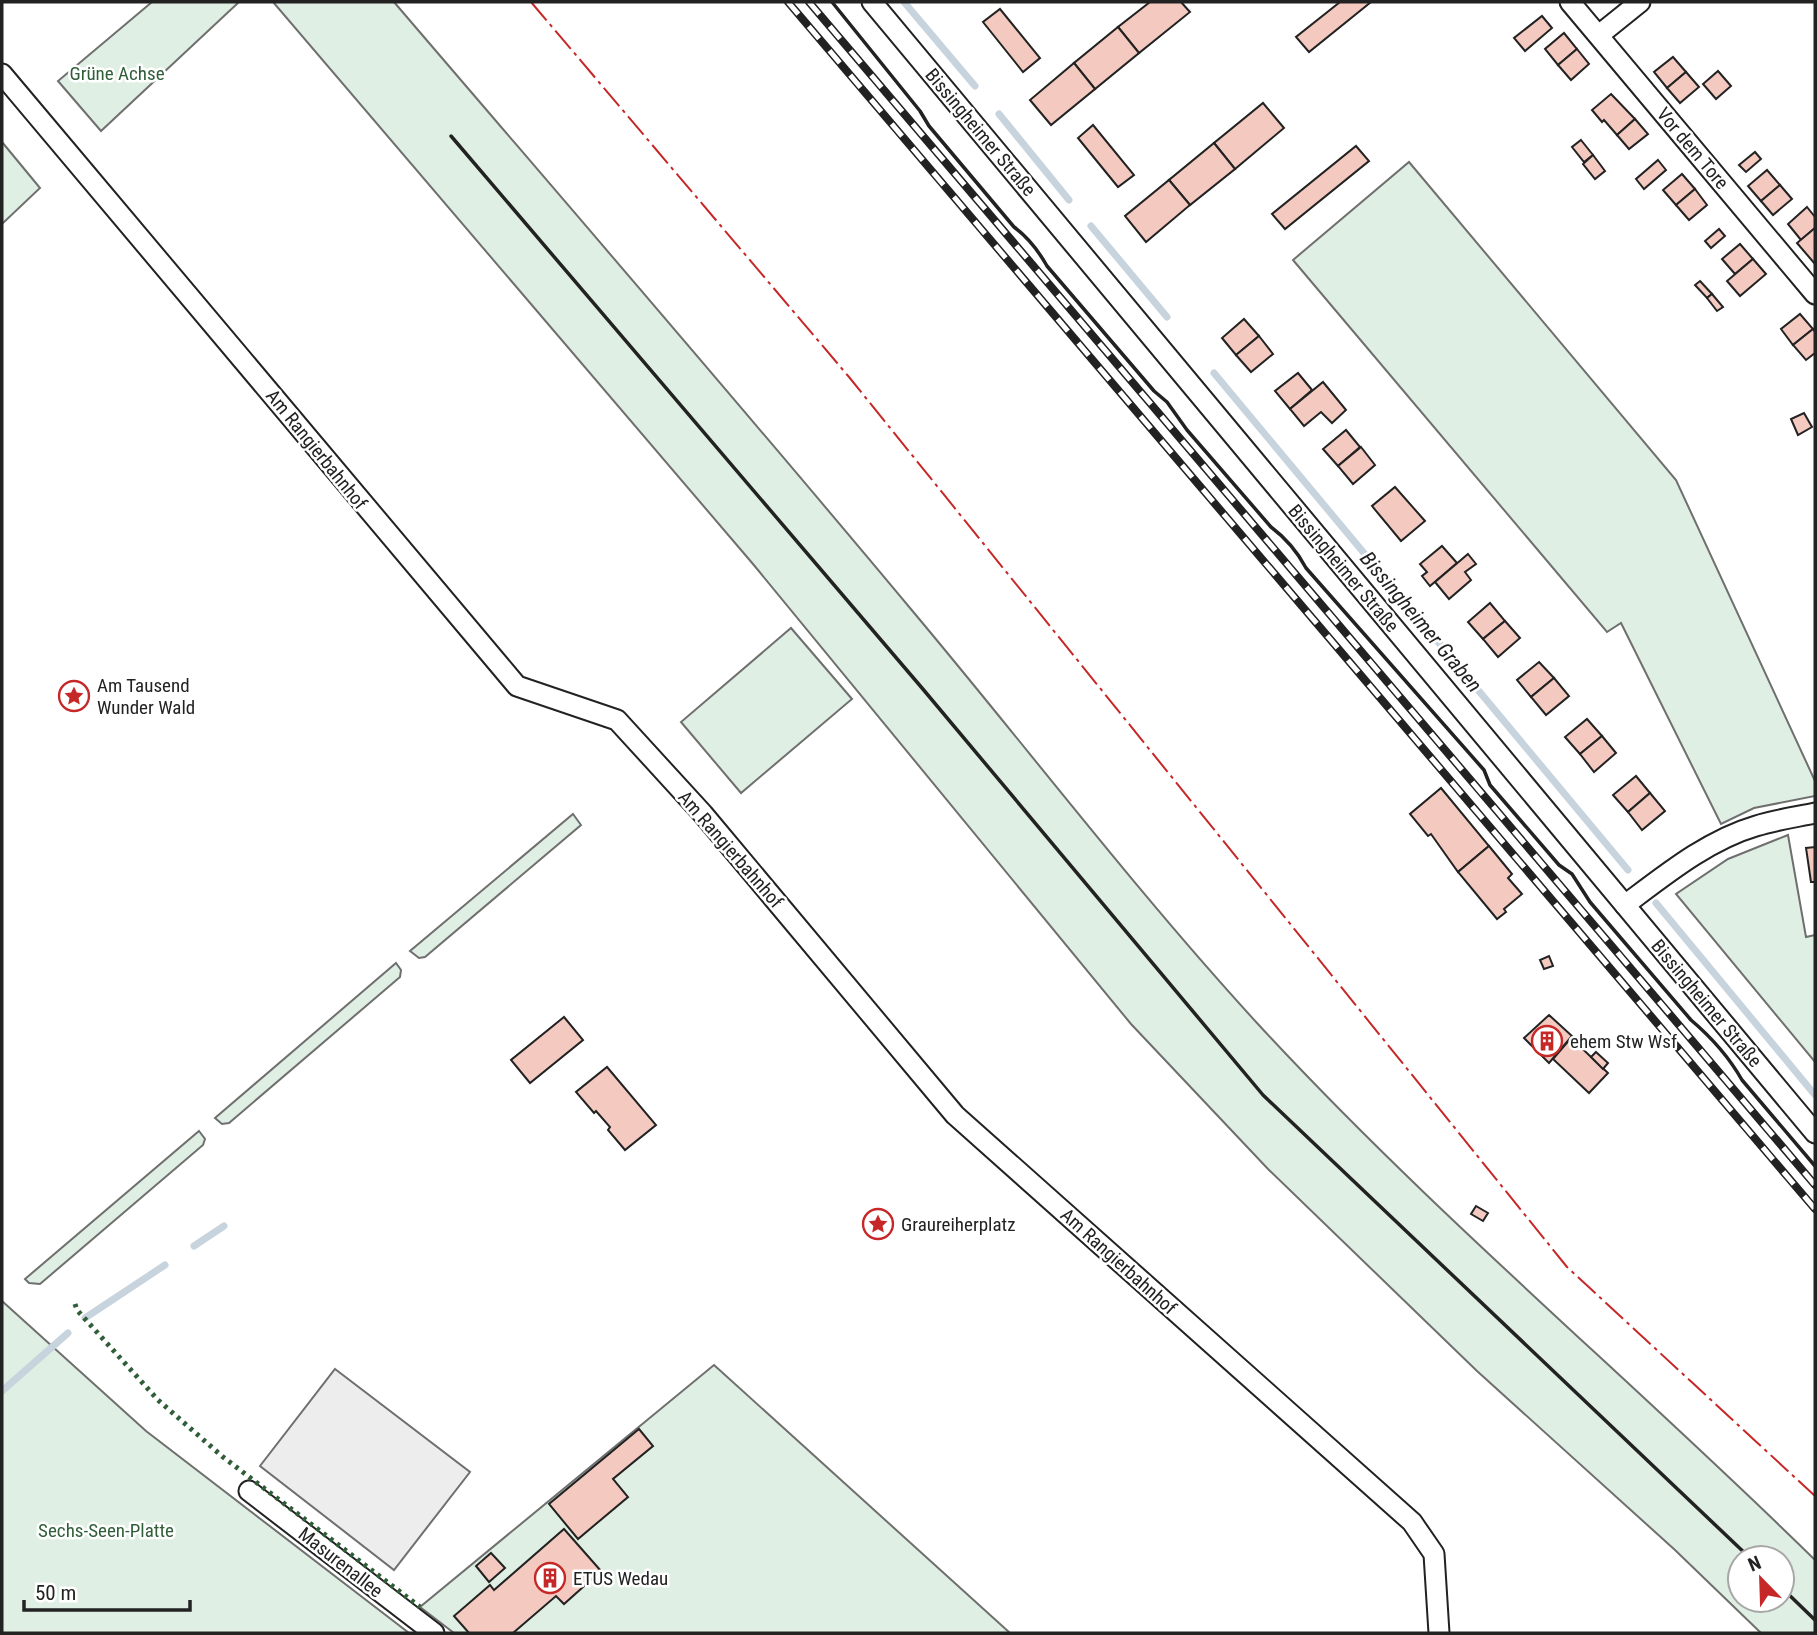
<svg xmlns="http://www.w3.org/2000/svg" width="1817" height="1635" font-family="'Roboto Condensed',sans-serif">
<rect width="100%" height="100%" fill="#fff"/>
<g fill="#e0efe3" stroke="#6f6f6f" stroke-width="2" fill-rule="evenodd">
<polygon points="152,2 239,2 101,131 58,81"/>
<path d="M 273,2 L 394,2 C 566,203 740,404 910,608 C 1026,746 1135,890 1257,1023 C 1432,1213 1631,1379 1815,1560 L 1815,1633 L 1761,1633 L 1675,1550 L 1477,1371 L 1268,1169 L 1131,1024 L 753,564 ZM 1740,1558 L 1782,1558 L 1782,1600 L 1740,1600 Z"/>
<polygon points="2,142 40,188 2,224"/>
<polygon points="1409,162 1676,480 1815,781 1815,796 1754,808 1721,824 1621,623 1607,632 1293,260"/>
<polygon points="791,628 852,699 741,793 681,722"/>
<polygon points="573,814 581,825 425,957 419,958 410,951"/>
<polygon points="1788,835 1806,937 1815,935 1815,1062 1676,894 1728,859"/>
<polygon points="396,963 401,970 400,977 229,1123 222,1124 215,1118"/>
<polygon points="199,1131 205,1139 203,1145 40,1284 29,1283 25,1279"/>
<polygon points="2,1301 146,1431 409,1633 2,1633"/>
<polygon points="714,1365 1010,1633 454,1633 420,1607"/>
</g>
<polygon fill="#ededed" stroke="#6f6f6f" stroke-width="2" points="335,1369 470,1472 394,1570 260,1466"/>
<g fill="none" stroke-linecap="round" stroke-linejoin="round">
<g stroke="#c7d3dd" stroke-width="7">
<polyline points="904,2 975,86"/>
<polyline points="999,114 1069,200"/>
<polyline points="1091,226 1167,317"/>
<polyline points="1214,373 1628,870"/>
<polyline points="1656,903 1815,1095"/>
<polyline points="194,1246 224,1226"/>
<polyline points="85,1318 165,1265"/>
<polyline points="2,1391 68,1333"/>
</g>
</g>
<g fill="#f3c9c0" stroke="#222" stroke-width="2">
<polygon points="1150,2 1181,2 1190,12 1139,53 1118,27"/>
<polygon points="1340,2 1371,2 1309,52 1296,37"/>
<polygon points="1000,9 1040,58 1023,72 983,22"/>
<polygon points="1542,16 1552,28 1525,51 1514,38"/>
<polygon points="1118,27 1139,53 1095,89 1074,63"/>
<polygon points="1564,33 1577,49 1558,65 1545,49"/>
<polygon points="1577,49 1589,64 1571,80 1558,65"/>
<polygon points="1673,57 1686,72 1667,88 1654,72"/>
<polygon points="1074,63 1095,89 1051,125 1030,100"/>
<polygon points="1718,71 1731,86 1716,99 1703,84"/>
<polygon points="1686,72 1699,87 1680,103 1667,88"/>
<polygon points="1611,94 1635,119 1617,135 1604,120 1602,122 1592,110"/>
<polygon points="1263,103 1284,128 1235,169 1214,143"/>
<polygon points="1635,119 1648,134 1629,149 1617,135"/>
<polygon points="1093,125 1134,175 1118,187 1078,138"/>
<polygon points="1581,140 1593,155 1584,162 1572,147"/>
<polygon points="1214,143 1235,169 1190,205 1169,180"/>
<polygon points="1356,146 1369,161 1285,229 1272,214"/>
<polygon points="1755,152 1761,159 1746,172 1739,165"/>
<polygon points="1593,155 1605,171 1595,179 1583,164"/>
<polygon points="1658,160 1666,170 1644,189 1636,179"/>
<polygon points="1767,170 1780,185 1761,201 1748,186"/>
<polygon points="1682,174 1695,189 1676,205 1663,190"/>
<polygon points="1169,180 1190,205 1146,242 1125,216"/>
<polygon points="1780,185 1792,199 1773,215 1761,201"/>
<polygon points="1695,189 1707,205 1689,220 1676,205"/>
<polygon points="1807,207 1815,217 1815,228 1801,240 1788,224"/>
<polygon points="1815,228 1815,264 1797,243"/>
<polygon points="1719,229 1725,236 1711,248 1705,241"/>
<polygon points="1740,244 1753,259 1735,274 1722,259"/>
<polygon points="1753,259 1766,274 1740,296 1727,281"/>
<polygon points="1700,281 1712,294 1707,298 1695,285"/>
<polygon points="1712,294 1723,307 1717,311 1707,298"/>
<polygon points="1800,314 1813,329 1793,345 1781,329"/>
<polygon points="1244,319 1259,336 1236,355 1222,338"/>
<polygon points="1813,329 1815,332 1815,353 1806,360 1793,345"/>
<polygon points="1259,336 1273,354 1251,372 1236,355"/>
<polygon points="1298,373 1312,390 1290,409 1275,391"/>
<polygon points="1323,382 1346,410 1332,423 1321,412 1304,426 1290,409"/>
<polygon points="1804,413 1812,427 1798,435 1791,419"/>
<polygon points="1346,430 1360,447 1338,466 1323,449"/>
<polygon points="1361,447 1375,465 1353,484 1338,466"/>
<polygon points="1395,487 1425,521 1401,541 1372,506"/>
<polygon points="1442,546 1457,563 1430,586 1422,576 1427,572 1420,564"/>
<polygon points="1468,554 1476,564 1465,572 1471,580 1449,599 1435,582"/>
<polygon points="1490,603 1505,621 1483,639 1468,622"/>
<polygon points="1505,621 1520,638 1498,657 1483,639"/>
<polygon points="1539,662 1554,678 1531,697 1517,680"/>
<polygon points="1554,678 1569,696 1546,715 1531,697"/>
<polygon points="1587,719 1602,736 1580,754 1565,737"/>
<polygon points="1602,736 1616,753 1594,772 1580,754"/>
<polygon points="1636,776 1650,793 1628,812 1613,795"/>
<polygon points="1441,788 1489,846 1458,872 1431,834 1428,836 1410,814"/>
<polygon points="1650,793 1665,811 1642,830 1628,812"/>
<polygon points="1489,846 1512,874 1508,878 1522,894 1504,909 1506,912 1497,919 1458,872"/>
<polygon points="1815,847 1815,882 1811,882 1806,848"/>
<polygon points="1549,956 1553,966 1544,969 1540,960"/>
<polygon points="1549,1015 1572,1036 1549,1063 1524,1038"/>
<polygon points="564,1017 583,1040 530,1083 511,1060"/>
<polygon points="1571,1038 1608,1073 1589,1093 1553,1059"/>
<polygon points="1596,1052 1608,1063 1603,1069 1591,1057"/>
<polygon points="607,1067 656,1125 625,1150 608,1130 610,1127 596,1111 594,1113 576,1092"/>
<polygon points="1476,1206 1488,1213 1483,1221 1471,1214"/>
<polygon points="639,1429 653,1446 613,1479 628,1497 578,1539 549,1504"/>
<polygon points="564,1529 601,1571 564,1604 556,1596 513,1633 469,1633 454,1616 490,1585 494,1590"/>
<polygon points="491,1553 505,1568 489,1582 476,1566"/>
</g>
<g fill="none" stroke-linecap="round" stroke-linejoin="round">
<g stroke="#222" stroke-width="23">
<g id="street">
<polyline points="872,2 1815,1133"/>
<polyline points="1570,2 1815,294"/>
<polyline points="1599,35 1640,2"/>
<polyline points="2,74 517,686 617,720 703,814 955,1115 1412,1522 1434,1554 1439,1633"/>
<path d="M 1625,905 C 1665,875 1708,840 1756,826 C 1775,820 1796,817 1815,813"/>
<polyline points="249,1491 434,1633"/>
</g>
</g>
<use href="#street" stroke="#fff" stroke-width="19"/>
<g stroke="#222" stroke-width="8">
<g id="rail">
<polyline points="788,2 1815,1209"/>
<polyline points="809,2 1815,1185"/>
</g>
</g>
<use href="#rail" stroke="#fff" stroke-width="5" stroke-dasharray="16" stroke-linecap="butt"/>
<polyline stroke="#2f5e38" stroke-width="5" stroke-dasharray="3.5 5" stroke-linecap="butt" points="75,1304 77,1310 158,1400 223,1457 420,1607"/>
<g stroke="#222" stroke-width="3.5">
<path d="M 832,2 L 920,111 L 929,126 L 1014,227 C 1029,238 1038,250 1047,266 L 1154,391 L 1167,402 L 1187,430 L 1271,527 C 1287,539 1297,551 1306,568 L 1484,770 L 1490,785 L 1559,865 L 1572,874 L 1590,902 L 1691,1020 C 1711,1037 1729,1057 1742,1080 L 1815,1166"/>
<polyline points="451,136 922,688 1263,1095 1750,1558"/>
<polyline points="1782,1588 1815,1620"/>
</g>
<polyline stroke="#c62828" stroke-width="2" stroke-dasharray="24 5 3.5 5" stroke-linecap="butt" points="531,2 849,377 1567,1267 1815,1496"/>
</g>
<defs>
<g id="sight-ring" transform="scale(1.575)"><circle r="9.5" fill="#fff" stroke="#c62828" stroke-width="1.5"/><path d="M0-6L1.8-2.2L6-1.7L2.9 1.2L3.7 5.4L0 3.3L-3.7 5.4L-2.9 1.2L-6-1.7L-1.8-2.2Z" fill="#c62828"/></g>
<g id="building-ring" transform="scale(1.575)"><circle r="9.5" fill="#fff" stroke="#c62828" stroke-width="1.5"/><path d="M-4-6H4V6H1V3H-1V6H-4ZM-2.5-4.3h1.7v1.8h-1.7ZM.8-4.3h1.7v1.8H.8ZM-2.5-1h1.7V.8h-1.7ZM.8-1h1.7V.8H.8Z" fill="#c62828"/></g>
</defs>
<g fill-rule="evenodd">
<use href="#sight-ring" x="74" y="696"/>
<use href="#building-ring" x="1547" y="1041"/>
<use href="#sight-ring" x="878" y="1224"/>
<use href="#building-ring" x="550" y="1578"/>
</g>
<g text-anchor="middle" stroke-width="5" stroke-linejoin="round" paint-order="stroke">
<g font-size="19" fill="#2f5e38" stroke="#fff">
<text x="117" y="80">Grüne Achse</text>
<text x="106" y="1537">Sechs-Seen-Platte</text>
</g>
<g font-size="19" fill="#222" stroke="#fff">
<text transform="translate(981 132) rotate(50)" y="7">Bissingheimer Straße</text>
<text transform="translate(1693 148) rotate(50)" y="7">Vor dem Tore</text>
<text transform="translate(317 449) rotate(51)" y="7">Am Rangierbahnhof</text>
<text transform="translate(1344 568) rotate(50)" y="7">Bissingheimer Straße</text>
<text transform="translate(731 849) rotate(49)" y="7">Am Rangierbahnhof</text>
<text transform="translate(1707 1003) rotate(50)" y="7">Bissingheimer Straße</text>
<text transform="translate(1119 1261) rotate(42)" y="7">Am Rangierbahnhof</text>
<text transform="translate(341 1562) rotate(38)" y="7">Masurenallee</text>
</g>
<g font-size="19" fill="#222" stroke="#fff" text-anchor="start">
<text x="97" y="692">Am Tausend<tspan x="97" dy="22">Wunder Wald</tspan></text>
<text x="1570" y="1048">ehem Stw Wsf</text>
<text x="901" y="1231">Graureiherplatz</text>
<text x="573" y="1585">ETUS Wedau</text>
</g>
<g font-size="21" font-style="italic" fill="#222" stroke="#fff">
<text transform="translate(1421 622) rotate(50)" y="7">Bissingheimer Graben</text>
</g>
</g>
<rect width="1817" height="1635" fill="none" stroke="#222222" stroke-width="7"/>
<g transform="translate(1761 1579) rotate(337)"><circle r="33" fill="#ffffff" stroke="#a7a7a7" stroke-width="2"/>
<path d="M0-5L12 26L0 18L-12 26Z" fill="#c62828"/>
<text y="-10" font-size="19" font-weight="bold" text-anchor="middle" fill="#222222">N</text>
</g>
<path d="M24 1600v10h166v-10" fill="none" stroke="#222222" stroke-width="3.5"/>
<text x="35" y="1600" font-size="21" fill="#222222" stroke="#ffffff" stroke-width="5" paint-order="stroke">50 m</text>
</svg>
